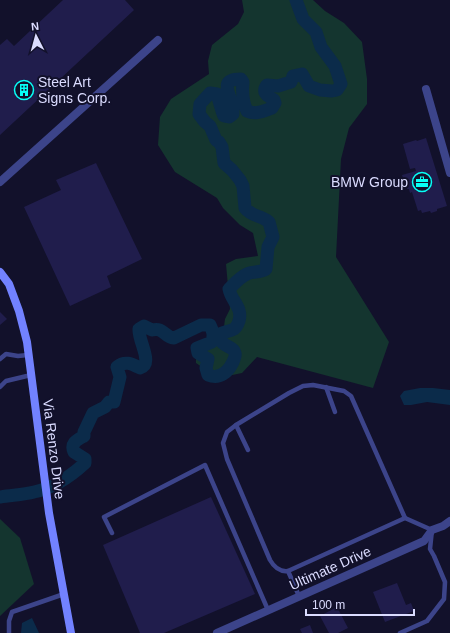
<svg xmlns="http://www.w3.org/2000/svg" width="450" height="633" font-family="Arial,sans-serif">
<rect width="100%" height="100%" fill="#12112b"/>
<g fill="#14352f">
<polygon points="242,0 313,0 325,11 344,23 362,42 367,79 367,104 349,128 341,159 336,257 389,342 373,388 257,357 242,373 218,378 196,363 196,348 202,343 216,341 223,334 225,319 230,309 226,264 236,259 258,256 253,233 240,225 223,208 217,198 175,172 158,145 160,117 171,99 209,74 208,61 212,45 238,24 244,12"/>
<polygon points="0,519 20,538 34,584 0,616"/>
</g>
<g fill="#0b2b4a">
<polygon points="420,388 433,388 450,390 450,405 427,402 411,405 404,405 400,396 404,391"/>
<polygon points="32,618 39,633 21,633 22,623"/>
</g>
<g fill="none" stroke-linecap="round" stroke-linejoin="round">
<path stroke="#0b2b4a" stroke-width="13" d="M 0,497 C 11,495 23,495 34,492 C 53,488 71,476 85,463 L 85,459 L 74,452 C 70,443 77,440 84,436 L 84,432 L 93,413 L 105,407 L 109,402 L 114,402 L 120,377 L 117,367 C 125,360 132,364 140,368 C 154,364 138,341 139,329 L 144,326 L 152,330 C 164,327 164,337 174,338 L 201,325 L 210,325 C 213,331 214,335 212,342 L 197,348 L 198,353 L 208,359 L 206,368 L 208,375 C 220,380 228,372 233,362 C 234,359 236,356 235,353 C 233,345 221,348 219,335 C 224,331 229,332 234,329 C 237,327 238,324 239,321 C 243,307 231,301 229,289 C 234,284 240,277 247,274 C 253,271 260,273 266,269 L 268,247 L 273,237 L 269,222 C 260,214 253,218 245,208 L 243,186 L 240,180 L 232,170 L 224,163 L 222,147 L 219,142 L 216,140 L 210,126 L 205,122 L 199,114 L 200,104 L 210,93 L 217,94 L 222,111 L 224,116 L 229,117 L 233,114 C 233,111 233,107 232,104 C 228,90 220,79 241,79 L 243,82 C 242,92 242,101 247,111 C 256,115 263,111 272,108 L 275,103 L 274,100 C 268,96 261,93 267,85 L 278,86 L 291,82 L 293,76 L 302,74 L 309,86 L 320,90 L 332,91 L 337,90 L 341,84 L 335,66 L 321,47 L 316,32 L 303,19 L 296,0"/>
</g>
<g fill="#201d4c">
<polygon points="63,0 125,0 134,10 0,135 0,45 7,39 14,46"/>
<polygon points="426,138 447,206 437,209 437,211 431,213 430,211 422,213 421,210 418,211 412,192 410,193 409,189 407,189 402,175 416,171 415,168 410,169 403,144 416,140 417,141"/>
<polygon points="96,163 142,259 107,276 111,287 70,306 24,207 61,190 56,180"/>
<polygon points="0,312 7,319 0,325"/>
<polygon points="211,497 255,594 164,633 140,633 103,545"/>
<polygon points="397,583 406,605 411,603 414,611 385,622 373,592"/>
<polygon points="337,607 348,628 338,633 329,633 320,616"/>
<polygon points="310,625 313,633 302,633 300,629"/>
</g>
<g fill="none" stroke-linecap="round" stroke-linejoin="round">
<g stroke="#3c448a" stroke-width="4.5">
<polyline points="0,359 6,354 18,356 28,355"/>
<polyline points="0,387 6,381 31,375"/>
<polyline points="326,387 335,412"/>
<polyline points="236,425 248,450"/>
<polyline points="112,533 104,517 205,465 268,610"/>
<path d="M 288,571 C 280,572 274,567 270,560 L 227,459 L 223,443 L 227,432 L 236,425 L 289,393 L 303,386 L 313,385 L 344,391 L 351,396 L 405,518"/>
<polyline points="299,596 288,571 405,518 432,530 430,549 434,556 445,582 444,599 427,621 400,633"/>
<polyline points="9,633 9,621 12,612 64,594"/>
</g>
<g stroke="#3c448a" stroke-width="8">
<polyline points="426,89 450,173"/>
<polyline points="0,182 158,40"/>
<polyline points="217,633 424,541 432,530 443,526 450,521"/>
</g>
<polyline stroke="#7282ff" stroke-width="8" points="0,272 9,284 19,311 27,342 49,513 71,633"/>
</g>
<defs>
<g id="building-ring" transform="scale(1)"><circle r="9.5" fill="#12112b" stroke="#07fff6" stroke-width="1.5"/><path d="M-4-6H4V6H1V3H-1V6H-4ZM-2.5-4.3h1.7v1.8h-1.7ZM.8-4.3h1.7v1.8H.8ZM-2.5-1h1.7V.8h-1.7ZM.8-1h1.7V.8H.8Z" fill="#07fff6"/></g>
<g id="office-ring" transform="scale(1)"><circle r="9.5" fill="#12112b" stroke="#07fff6" stroke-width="1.5"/><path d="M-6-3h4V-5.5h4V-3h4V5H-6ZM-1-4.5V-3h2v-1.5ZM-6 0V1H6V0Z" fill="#07fff6"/></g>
</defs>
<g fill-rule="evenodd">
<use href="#building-ring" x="24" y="90"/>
<use href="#office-ring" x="422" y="182"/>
</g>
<g text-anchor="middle" stroke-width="4" stroke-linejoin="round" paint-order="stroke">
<g font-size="14" fill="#dbdcff" stroke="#12112b" text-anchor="start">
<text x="38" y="87">Steel Art<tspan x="38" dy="16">Signs Corp.</tspan></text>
<text x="408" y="187" text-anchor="end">BMW Group</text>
</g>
<g font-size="14" fill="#dbdcff" stroke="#12112b">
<text transform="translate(54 449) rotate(83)" y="5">Via Renzo Drive</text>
<text transform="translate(330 568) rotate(-24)" y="5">Ultimate Drive</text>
</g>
</g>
<g transform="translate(36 36) rotate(354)" stroke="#12112b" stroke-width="3" paint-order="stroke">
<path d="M0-3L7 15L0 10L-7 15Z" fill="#dbdcff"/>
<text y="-6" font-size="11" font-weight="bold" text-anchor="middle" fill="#dbdcff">N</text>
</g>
<path d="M306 609v6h108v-6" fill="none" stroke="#dbdcff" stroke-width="2"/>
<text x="312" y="609" font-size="12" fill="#dbdcff" stroke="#12112b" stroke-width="3" paint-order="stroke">100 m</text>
</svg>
